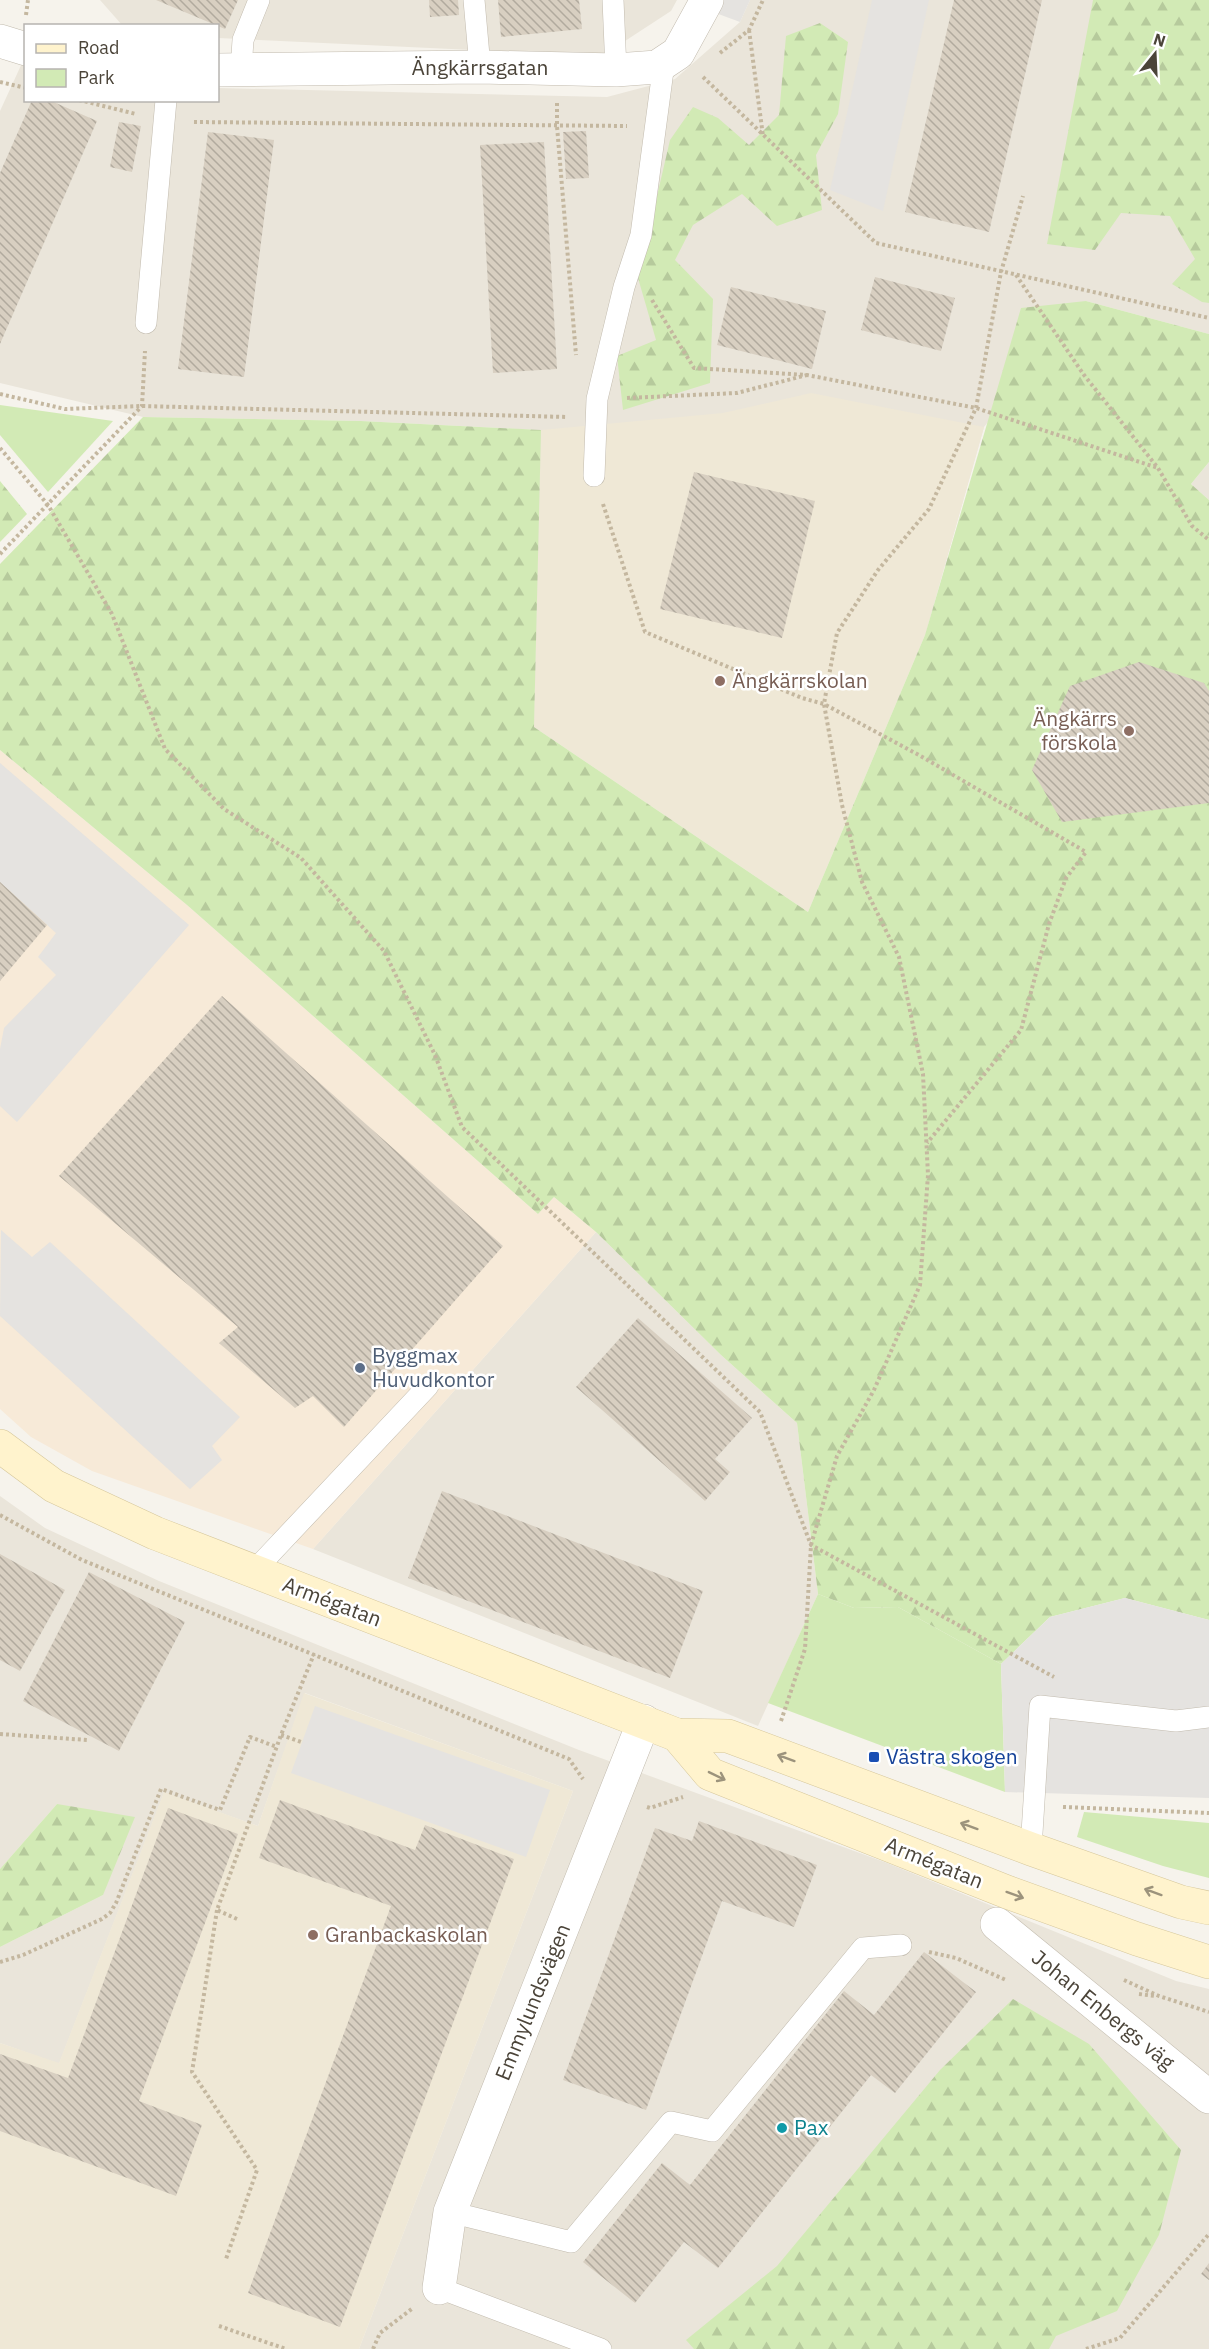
<svg xmlns="http://www.w3.org/2000/svg" width="1209" height="2349" font-family="'IBM Plex Sans',sans-serif">
<defs>
<pattern id="forest-firs" width="22" height="20" patternUnits="userSpaceOnUse" patternTransform="scale(1.5)"><rect width="22" height="20" fill="#d2eab5"/><path d="M5 1l3.5 6h-7zM16 11l3.5 6h-7z" fill="#b6ca9c"/></pattern>
<pattern id="building-back-hatch" width="6" height="6" patternUnits="userSpaceOnUse" patternTransform="scale(1.5)"><rect width="6" height="6" fill="#d8cfc1"/><path d="M-1 5l2 2M0 0l6 6M5-1l2 2" fill="none" stroke="#b1aa9e"/></pattern>
</defs>
<rect width="100%" height="100%" fill="#f6f3ec"/>
<g fill="#eae5da">
<polygon points="100,0 677,0 671,11 602,56 218,38 218,26 122,25"/>
<polygon points="750,0 1209,0 1209,334 1086,301 984,427 925,635 534,727 540,430 361,421 143,417 0,383 0,111 23,61 25,61 26,100 218,100 218,88 607,97 675,79 740,22"/>
<polygon points="1209,462 1209,500 1191,484"/>
<polygon points="596,1232 721,1355 797,1423 818,1594 758,1726 313,1549"/>
<polygon points="0,1496 45,1528 159,1581 579,1750 887,1863 1176,1981 1209,1989 1209,2349 359,2349 573,1791 305,1693 258,1826 164,1793 59,2064 0,2043 0,1947 103,1895 57,1804 0,1869"/>
</g>
<polygon fill="#f7ead8" points="0,750 187,905 538,1214 554,1197 596,1232 313,1549 92,1471 31,1437 0,1409"/>
<g fill="#efe8d6">
<polygon points="811,393 984,427 925,635 808,912 534,727 541,430 723,413"/>
<polygon points="304,1693 573,1791 359,2349 0,2349 0,2043 59,2063 164,1792 258,1826"/>
</g>
<g fill="#d2eab5">
<polygon points="0,405 113,421 48,492 0,435"/>
<polygon points="818,1594 854,1608 898,1607 1001,1664 1005,1792 768,1703"/>
<polygon points="1084,1812 1209,1823 1209,1878 1163,1866 1077,1837"/>
</g>
<g fill="url(#forest-firs)">
<polygon points="1093,0 1209,0 1209,303 1202,302 1172,284 1195,259 1170,216 1121,213 1095,250 1047,244"/>
<polygon points="820,23 848,42 838,114 816,155 822,210 777,226 742,194 693,225 675,260 713,299 710,383 623,410 617,356 656,340 638,278 670,140 693,107 718,118 749,145 779,115 786,36"/>
<polygon points="1086,301 1209,334 1209,462 1191,484 1209,500 1209,1620 1125,1598 1050,1617 1001,1664 898,1607 854,1608 818,1594 797,1423 721,1355 596,1232 554,1197 538,1214 187,905 0,750 0,564 143,417 361,421 541,430 534,727 808,912 925,635 1021,308"/>
<polygon points="0,481 27,514 0,542"/>
<polygon points="57,1804 135,1817 103,1895 0,1947 0,1869"/>
<polygon points="1013,1999 1089,2044 1181,2150 1159,2235 1117,2311 1056,2336 1049,2349 694,2349 686,2340 777,2266 940,2070"/>
</g>
<g fill="#e5e3e0">
<polygon points="719,0 750,0 740,22 713,12"/>
<polygon points="872,0 929,0 883,211 830,190"/>
<polygon points="0,763 189,925 17,1122 0,1106 0,1049 4,1028 56,975 38,957 56,933 0,882"/>
<polygon points="1,1230 32,1257 50,1242 240,1417 212,1446 222,1460 190,1489 0,1316"/>
<polygon points="1125,1598 1209,1620 1209,1798 1005,1792 1001,1664 1050,1617"/>
<polygon points="315,1706 550,1790 526,1857 291,1773"/>
</g>
<g fill="url(#building-back-hatch)">
<polygon points="156,0 238,0 225,29"/>
<polygon points="429,0 458,0 459,15 430,17"/>
<polygon points="498,0 579,0 582,29 501,37"/>
<polygon points="954,0 1042,0 989,232 905,212"/>
<polygon points="32,100 49,100 97,121 0,344 0,173"/>
<polygon points="119,122 141,126 132,172 110,167"/>
<polygon points="586,131 589,178 566,179 563,132"/>
<polygon points="208,132 274,140 244,377 178,369"/>
<polygon points="544,142 557,369 493,373 480,145"/>
<polygon points="875,277 955,298 941,351 861,330"/>
<polygon points="731,287 826,311 812,369 717,345"/>
<polygon points="694,472 815,501 782,638 660,609"/>
<polygon points="1139,662 1204,683 1209,691 1209,803 1062,822 1032,770 1070,686"/>
<polygon points="0,882 47,925 0,981"/>
<polygon points="222,996 503,1246 344,1427 313,1396 295,1408 219,1343 238,1327 59,1176"/>
<polygon points="638,1318 752,1418 715,1459 730,1472 705,1501 576,1387"/>
<polygon points="442,1491 703,1591 670,1678 408,1578"/>
<polygon points="0,1554 65,1590 20,1671 0,1660"/>
<polygon points="89,1572 185,1622 119,1751 23,1701"/>
<polygon points="280,1800 415,1850 425,1825 514,1859 340,2327 248,2293 391,1906 259,1858"/>
<polygon points="168,1808 238,1834 139,2101 202,2125 176,2196 0,2131 0,2054 68,2078"/>
<polygon points="699,1821 817,1865 794,1927 722,1901 646,2110 563,2080 655,1828 692,1841"/>
<polygon points="924,1952 976,1992 895,2093 871,2075 718,2268 684,2242 635,2303 583,2262 662,2163 690,2185 844,1991 874,2015"/>
<polygon points="1209,2263 1209,2280 1201,2274"/>
</g>
<g fill="none" stroke-linecap="round" stroke-linejoin="round">
<g stroke="#c2bbae" stroke-width="22">
<g id="lane">
<polyline points="474,0 480,67"/>
<polyline points="613,0 616,70"/>
<polyline points="241,70 243,40 259,0"/>
<polyline points="146,323 166,100"/>
<polyline points="594,476 597,399 624,287 641,235 664,63"/>
<polyline points="253,1572 428,1386"/>
<polyline points="1031,1849 1040,1706 1176,1721 1209,1717"/>
<polyline points="450,2212 571,2242 671,2122 712,2131 863,1948 901,1945"/>
<polyline points="439,2288 601,2349"/>
</g>
</g>
<g stroke="#c2bbae" stroke-width="34">
<g id="street">
<polyline points="0,41 26,49"/>
<polyline points="218,70 480,67 616,70 657,67 678,53 707,0"/>
<polyline points="997,1924 1209,2097"/>
<polyline points="439,2288 450,2212 644,1721"/>
</g>
</g>
<g stroke="#d6c79b" stroke-width="34">
<g id="secondary">
<polyline points="0,1446 54,1486 155,1533 677,1735 728,1736 1031,1849 1181,1902 1209,1908"/>
<polyline points="677,1735 710,1774 1007,1892 1137,1939 1209,1962"/>
</g>
</g>
<g stroke="#c4b79f" stroke-width="4" stroke-dasharray="3 3" stroke-linecap="butt">
<polyline points="26,15 28,0"/>
<polyline points="749,30 763,136"/>
<polyline points="720,53 749,30 763,0"/>
<polyline points="703,77 876,243 1209,318"/>
<polyline points="0,82 26,88"/>
<polyline points="79,100 136,114"/>
<polyline points="557,103 557,126 576,355"/>
<polyline points="194,122 627,126"/>
<polyline points="1016,275 1084,375 1158,468 1192,526 1209,540"/>
<polyline points="652,300 694,368 807,375 976,408 1158,468"/>
<polyline points="0,394 65,409 142,406 567,417"/>
<polyline points="627,398 737,393 807,375"/>
<polyline points="0,448 48,505 112,614 165,749 224,809 301,858 384,951 435,1055 462,1127 760,1412 811,1545 1054,1677"/>
<polyline points="603,504 645,632 802,698 824,704 917,754 1086,852 1066,878 1049,924 1021,1030 927,1143"/>
<polyline points="0,554 142,406 145,351"/>
<polyline points="0,1515 82,1560 569,1759 583,1779"/>
<polyline points="781,1721 805,1649 811,1545 837,1456 874,1390 920,1285 928,1175 923,1074 899,957 862,882 842,805 824,704 828,681 837,633 878,570 929,509 976,408 1001,272 1023,196"/>
<polyline points="0,1734 87,1740"/>
<polyline points="281,1735 301,1742"/>
<polyline points="647,1807 650,1808 683,1797"/>
<polyline points="1063,1807 1209,1813"/>
<polyline points="217,1910 192,2072 257,2170 226,2259"/>
<polyline points="237,1919 217,1910 281,1735 314,1654"/>
<polyline points="929,1952 956,1958 1006,1980"/>
<polyline points="0,1962 23,1955 102,1919 110,1913 116,1903 161,1789 220,1810 250,1737 277,1747"/>
<polyline points="1124,1980 1159,1996 1209,2012"/>
<polyline points="1139,1994 1155,1996"/>
<polyline points="219,2326 286,2349"/>
<polyline points="373,2349 380,2333 413,2308"/>
<polyline points="1086,2349 1120,2338 1209,2234"/>
</g>
<use href="#lane" stroke="#fff" stroke-width="21"/>
<use href="#street" stroke="#fff" stroke-width="33"/>
<use href="#secondary" stroke="#fff3cd" stroke-width="33"/>
</g>
<defs><path id="oneway-shaft" d="M-6 0H5M1.5-3L5.5 0L1.5 3" fill="none" stroke-width="1.6" stroke-linecap="round" stroke-linejoin="round" transform="scale(1.5)"/></defs>
<g stroke="#9c937c">
<use href="#oneway-shaft" transform="translate(786 1758) rotate(-160)"/>
<use href="#oneway-shaft" transform="translate(717 1776) rotate(26)"/>
<use href="#oneway-shaft" transform="translate(969 1826) rotate(-160)"/>
<use href="#oneway-shaft" transform="translate(1153 1892) rotate(-160)"/>
<use href="#oneway-shaft" transform="translate(1015 1895) rotate(20)"/>
</g>
<g fill="#8d6e63" stroke="#fff" stroke-width="2">
<circle cx="720" cy="681" r="6"/>
<circle cx="1129" cy="731" r="6"/>
<circle cx="313" cy="1935" r="6"/>
</g>
<circle fill="#5c6f8a" stroke="#fff" stroke-width="2" cx="360" cy="1368" r="6"/>
<rect fill="#1a4fb4" stroke="#fff" stroke-width="2" x="868" y="1751" width="12" height="12" rx="3"/>
<circle fill="#0f9aa8" stroke="#fff" stroke-width="2" cx="782" cy="2128" r="6"/>
<g text-anchor="middle" stroke-width="5" stroke-linejoin="round" paint-order="stroke">
<g font-size="21" fill="#4b4439" stroke="#fff">
<text x="480" y="75">Ängkärrsgatan</text>
<text transform="translate(332 1602) rotate(21)" y="7">Armégatan</text>
<text transform="translate(934 1863) rotate(22)" y="7">Armégatan</text>
<text transform="translate(533 2002) rotate(-68)" y="7">Emmylundsvägen</text>
<text transform="translate(1103 2010) rotate(39)" y="7">Johan Enbergs väg</text>
</g>
<g font-size="21" fill="#785e54" stroke="#fff" text-anchor="start">
<text x="732" y="688">Ängkärrskolan</text>
<text x="1117" y="726" text-anchor="end">Ängkärrs<tspan x="1117" dy="24">förskola</tspan></text>
<text x="325" y="1942">Granbackaskolan</text>
</g>
<g font-size="21" fill="#4e5e75" stroke="#fff" text-anchor="start">
<text x="372" y="1363">Byggmax<tspan x="372" dy="24">Huvudkontor</tspan></text>
</g>
<g font-size="21" fill="#164399" stroke="#fff" text-anchor="start">
<text x="886" y="1764">Västra skogen</text>
</g>
<g font-size="21" fill="#0d838f" stroke="#fff" text-anchor="start">
<text x="794" y="2135">Pax</text>
</g>
</g>
<rect x="24" y="24" width="195" height="78" fill="#ffffff" stroke="#b7b4b0" stroke-width="1.5"/>
<rect x="36" y="44" width="30" height="9" fill="#fff3cd" stroke="#b7b4b0" stroke-width="1.5"/>
<text x="78" y="54" font-size="18" fill="#4b4439">Road</text>
<rect x="36" y="69" width="30" height="18" fill="#d2eab5" stroke="#b7b4b0" stroke-width="1.5"/>
<text x="78" y="84" font-size="18" fill="#4b4439">Park</text>
<g transform="translate(1155 54) rotate(18)" stroke="#ffffff" stroke-width="4.5" paint-order="stroke">
<path d="M0-4.5L10 22L0 15L-10 22Z" fill="#4b4439"/>
<text y="-9" font-size="16" font-weight="bold" text-anchor="middle" fill="#4b4439">N</text>
</g>
</svg>
